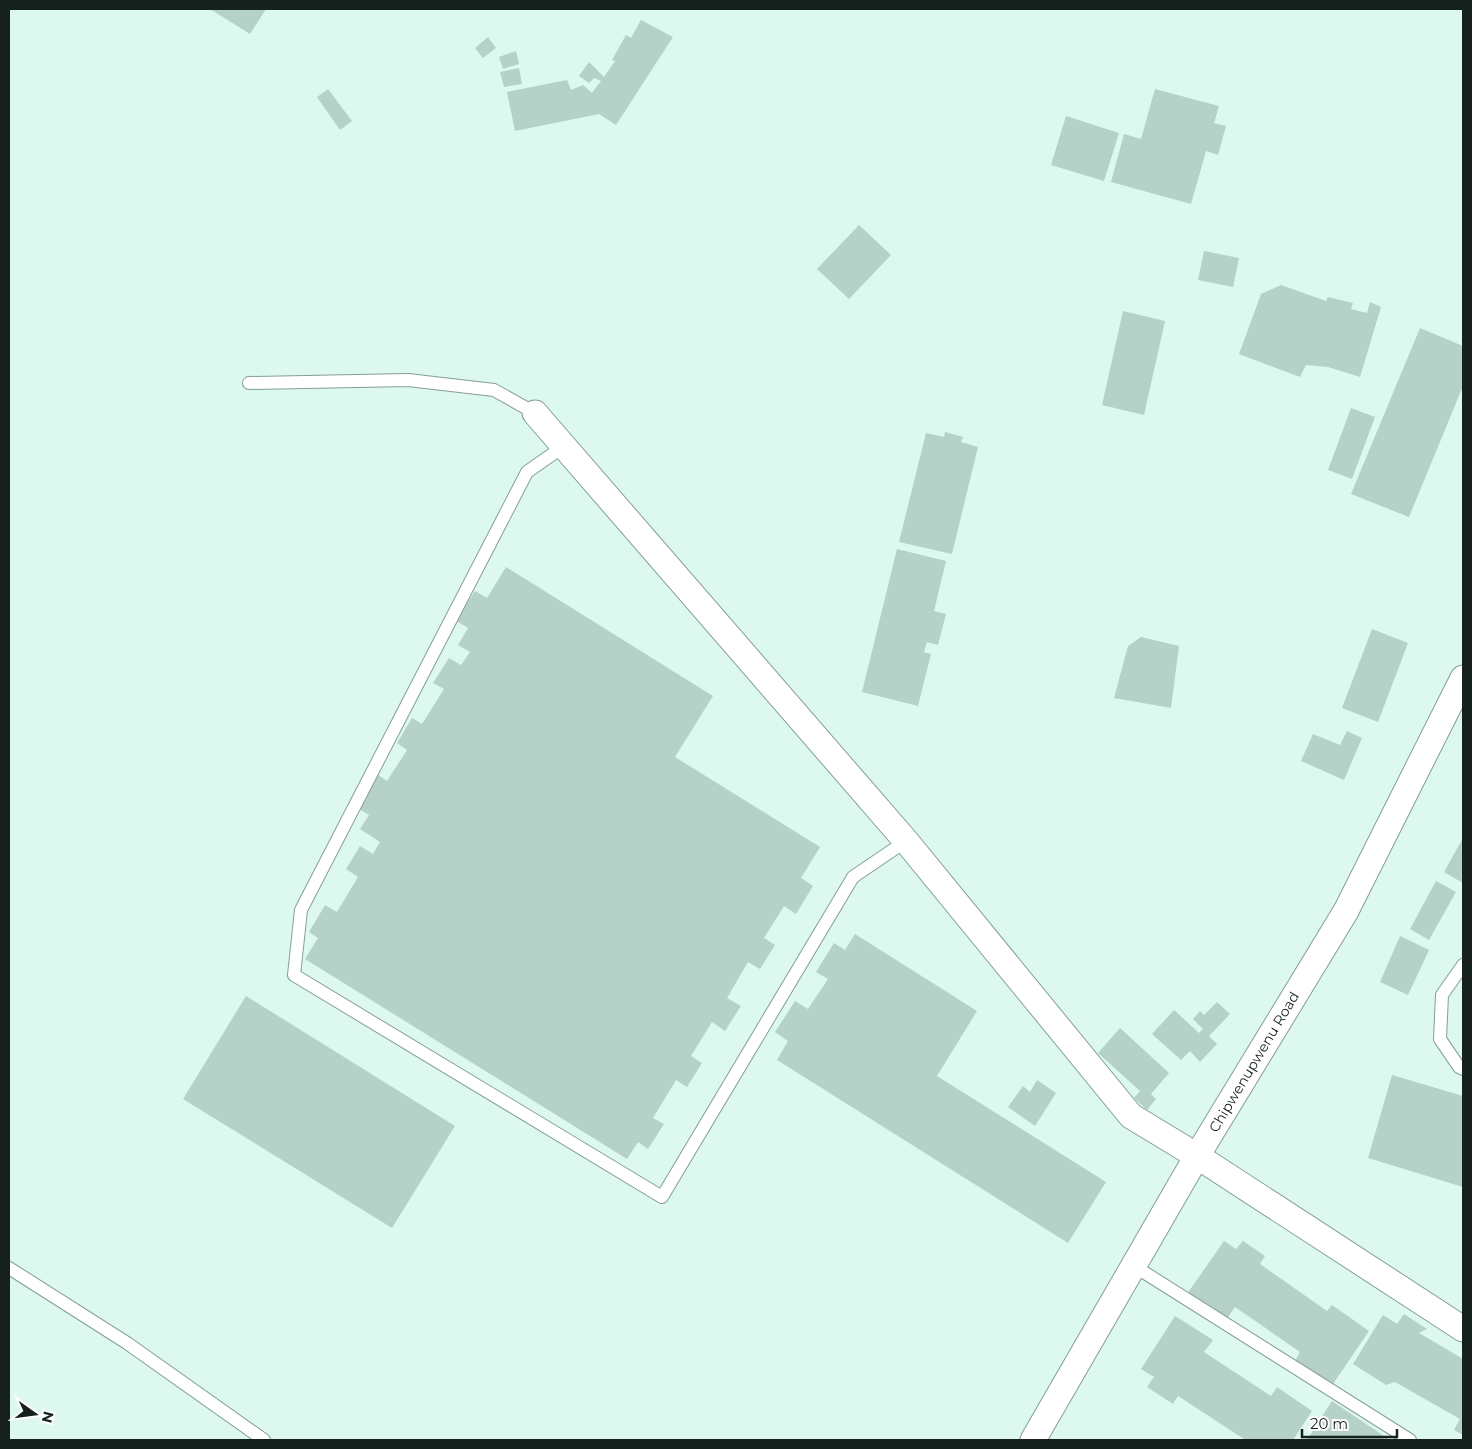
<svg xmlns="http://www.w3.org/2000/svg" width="1472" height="1449" font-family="Montserrat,sans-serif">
<rect width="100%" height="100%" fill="#ddf9ef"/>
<g fill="#b5d1c8">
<polygon points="210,9 266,9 250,34"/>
<polygon points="641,20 673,37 616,125 599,114 515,131 507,92 567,80 571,90 583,85 592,93 601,81 594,78 589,83 579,76 589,62 604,77 615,61 612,60 626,35 631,38"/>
<polygon points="488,37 496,48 483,58 475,48"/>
<polygon points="516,51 519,64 503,69 499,57"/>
<polygon points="519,68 522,84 504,87 500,72"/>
<polygon points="328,89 352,121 340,130 317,97"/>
<polygon points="1155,89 1219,106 1214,123 1226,126 1218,155 1206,151 1191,204 1111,182 1124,134 1141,139"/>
<polygon points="1066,116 1119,133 1104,181 1051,165"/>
<polygon points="859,225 891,255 849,299 817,269"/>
<polygon points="1204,251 1239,258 1233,287 1198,280"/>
<polygon points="1281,285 1326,301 1328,297 1353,303 1351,309 1367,313 1370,302 1381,307 1360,377 1328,367 1306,365 1300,377 1239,354 1261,294"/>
<polygon points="1123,311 1165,321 1144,415 1102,405"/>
<polygon points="1420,328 1463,346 1463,386 1409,517 1351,494"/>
<polygon points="1351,408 1375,417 1352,479 1328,470"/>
<polygon points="945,432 963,437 961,442 978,447 952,554 899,542 926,433 944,437"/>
<polygon points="897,549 946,561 934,611 946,614 938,645 927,642 924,652 931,654 918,706 862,692"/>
<polygon points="506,567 713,696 675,757 820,847 801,878 813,886 796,914 784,906 764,938 775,945 760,969 748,962 727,998 741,1006 725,1031 712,1022 691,1056 702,1063 687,1087 676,1080 653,1118 664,1124 648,1149 638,1142 627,1159 305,959 318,938 309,932 325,905 337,912 358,877 346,869 360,846 373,854 380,842 360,829 369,815 357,808 377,774 387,781 407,750 397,743 412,718 422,724 444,689 433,683 449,658 461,665 470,652 458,645 468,628 456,621 475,591 487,598"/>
<polygon points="1372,629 1408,643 1378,722 1342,708"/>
<polygon points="1141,637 1179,646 1171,708 1114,698 1128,646"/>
<polygon points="1347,731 1362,738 1344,780 1301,761 1313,734 1340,745"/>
<polygon points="1463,838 1463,883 1444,872"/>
<polygon points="1436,881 1456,892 1429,940 1410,929"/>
<polygon points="855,934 977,1011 937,1076 1106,1182 1068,1243 777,1060 788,1041 775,1032 795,1001 808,1009 828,979 816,972 834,943 845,950"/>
<polygon points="1400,936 1429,950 1408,995 1380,982"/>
<polygon points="246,996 455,1126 392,1228 183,1099"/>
<polygon points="1217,1002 1230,1014 1209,1036 1217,1044 1200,1062 1190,1051 1181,1060 1152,1034 1174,1010 1199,1033 1203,1029 1193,1019 1200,1011 1204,1015"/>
<polygon points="1120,1028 1169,1073 1151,1094 1156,1099 1147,1110 1134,1098 1140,1091 1098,1053"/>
<polygon points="1392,1075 1463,1096 1463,1187 1368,1158"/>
<polygon points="1037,1080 1056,1093 1035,1126 1008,1107 1023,1086 1030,1092"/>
<polygon points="1224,1241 1236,1249 1243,1241 1265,1256 1260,1264 1327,1311 1332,1305 1369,1331 1331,1387 1295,1361 1300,1352 1235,1307 1226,1320 1187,1294"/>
<polygon points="1404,1314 1427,1329 1419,1333 1463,1359 1463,1435 1454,1430 1460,1419 1395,1382 1386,1385 1353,1364 1383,1315 1397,1324"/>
<polygon points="1175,1316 1213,1340 1204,1352 1271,1396 1277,1387 1312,1411 1293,1440 1243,1440 1244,1439 1178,1396 1173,1404 1147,1387 1154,1377 1141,1369"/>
<polygon points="1332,1401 1390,1440 1307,1440"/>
</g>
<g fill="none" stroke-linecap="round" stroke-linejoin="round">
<g stroke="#849e95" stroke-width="14">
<g id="service">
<polyline points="249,383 408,380 494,390 535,413"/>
<polyline points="564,446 527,472 301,910 294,975 662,1197 853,877 906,841"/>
<polyline points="1463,965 1442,995 1440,1039 1459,1067 1463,1069"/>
<polyline points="1134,1266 1410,1440"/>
<polyline points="9,1268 127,1343 264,1440"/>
</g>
</g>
<g stroke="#849e95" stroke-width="27">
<g id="minor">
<polyline points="535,413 906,841 1131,1116 1197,1156 1463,1329"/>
<polyline points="1033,1440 1197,1156 1346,911 1463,678"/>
</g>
</g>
<use href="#service" stroke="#fff" stroke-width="12"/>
<use href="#minor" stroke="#fff" stroke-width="25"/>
</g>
<g text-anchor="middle" stroke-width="4" stroke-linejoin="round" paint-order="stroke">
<g font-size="14" fill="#16211d" stroke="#fff">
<text transform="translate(1254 1062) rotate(-59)" y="5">Chipwenupwenu Road</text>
</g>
</g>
<rect width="1472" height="1449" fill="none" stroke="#16211d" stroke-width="20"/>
<g transform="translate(35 1414) rotate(104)" stroke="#ffffff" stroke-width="4" paint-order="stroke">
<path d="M0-4L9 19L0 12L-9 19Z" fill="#16211d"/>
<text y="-8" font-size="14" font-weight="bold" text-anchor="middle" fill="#16211d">N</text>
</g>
<path d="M1302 1429v8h95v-8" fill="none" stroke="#16211d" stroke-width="2.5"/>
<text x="1310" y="1429" font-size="15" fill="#16211d" stroke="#ffffff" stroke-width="4" paint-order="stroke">20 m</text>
</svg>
